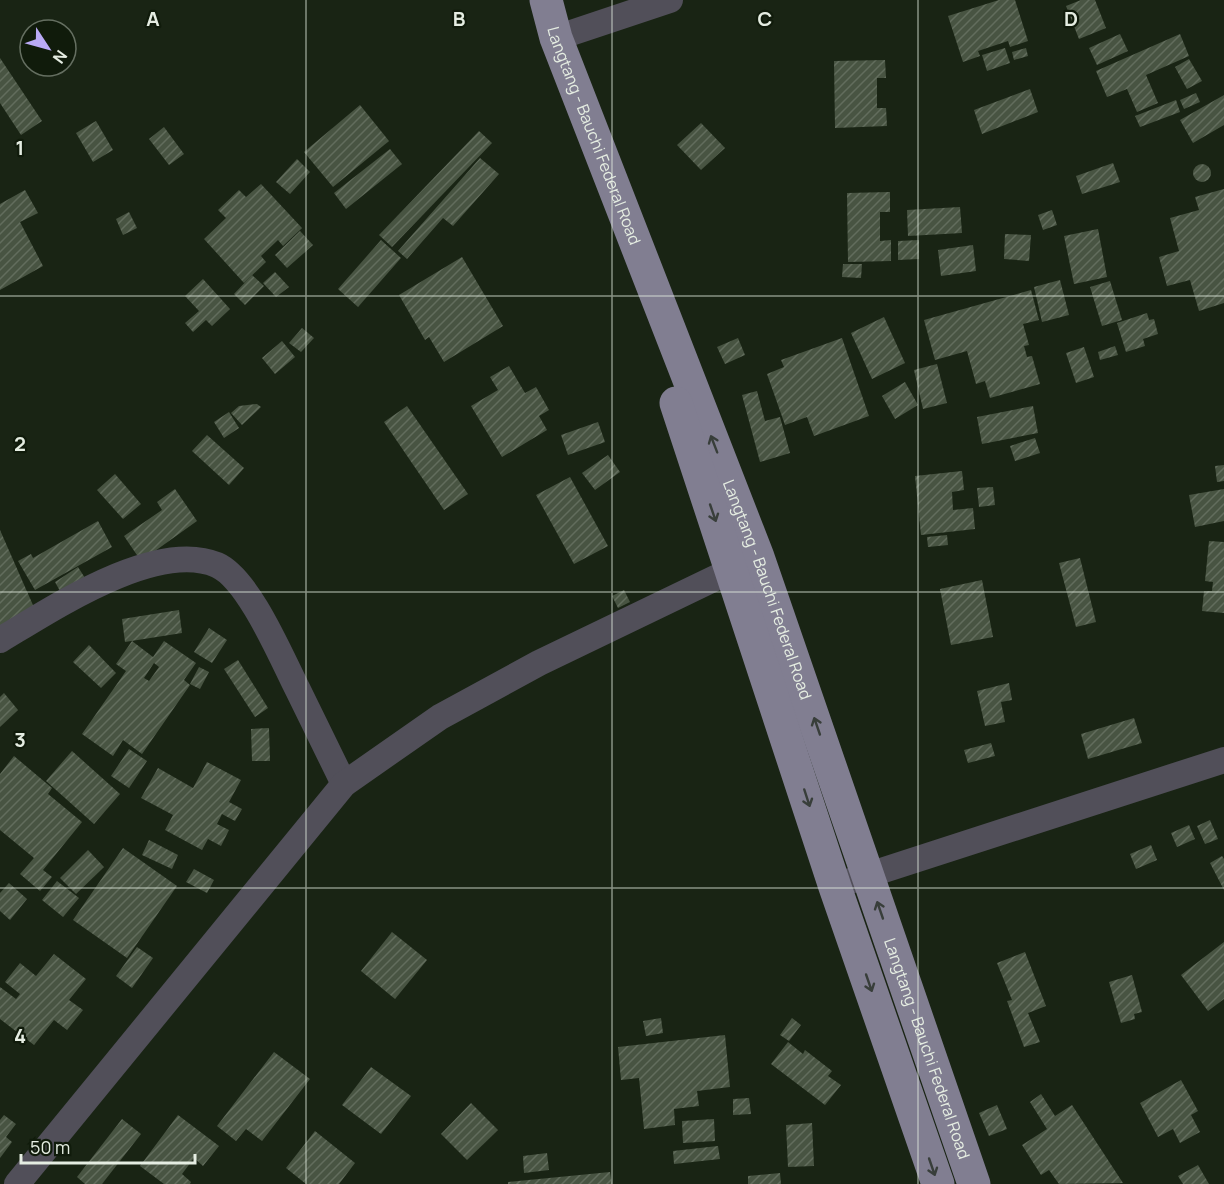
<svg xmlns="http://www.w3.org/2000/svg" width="1224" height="1184" font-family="Manrope,sans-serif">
<defs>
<pattern id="building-hatch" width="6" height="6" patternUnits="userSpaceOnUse" patternTransform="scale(1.5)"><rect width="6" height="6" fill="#485442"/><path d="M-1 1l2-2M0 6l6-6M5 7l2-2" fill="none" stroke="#626d5d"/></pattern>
</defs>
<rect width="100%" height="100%" fill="#192414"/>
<g fill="url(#building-hatch)" fill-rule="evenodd">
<polygon points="999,0 1015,0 1028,41 1010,47 1008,41 978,51 980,56 963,62 948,16"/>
<polygon points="1081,0 1095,0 1106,28 1079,39 1066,6"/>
<polygon points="1120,34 1128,51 1097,65 1089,48"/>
<polygon points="1180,34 1189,56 1146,75 1158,103 1137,112 1127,89 1107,97 1096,71"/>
<polygon points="1005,48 1010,63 987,71 982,55"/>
<polygon points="1026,48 1028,56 1014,60 1012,52"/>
<polygon points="0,58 42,121 21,135 0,103"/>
<polygon points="1189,59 1202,81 1187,89 1175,67"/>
<polygon points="885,60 886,78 877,78 877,108 886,108 887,126 835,128 834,61"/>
<polygon points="1030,89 1038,112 982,134 974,110"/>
<polygon points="1196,93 1200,102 1184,109 1180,100"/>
<polygon points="1224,95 1224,125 1193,143 1180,120"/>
<polygon points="1176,100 1180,112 1140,127 1135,116"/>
<polygon points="360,105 389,141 333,187 304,152"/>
<polygon points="96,121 113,150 93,162 76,133"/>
<polygon points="701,123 725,148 701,170 677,145"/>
<polygon points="164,127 184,154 169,165 149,139"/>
<polygon points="479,131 492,143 392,247 379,235"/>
<polygon points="390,149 402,164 346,209 334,193"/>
<polygon points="480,158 499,174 453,226 443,218 407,259 398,251"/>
<polygon points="297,159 310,172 290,194 276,182"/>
<polygon points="1113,163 1120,182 1082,194 1076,176"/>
<circle cx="1202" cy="173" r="9"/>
<polygon points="261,184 302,228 283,246 278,240 261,256 266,262 244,283 204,239 226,218 218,210 239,190 246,197"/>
<polygon points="1224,189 1224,303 1199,311 1190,280 1167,286 1159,257 1179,251 1170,218 1199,210 1195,197"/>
<polygon points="25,190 38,213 20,222 43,266 0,290 0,204"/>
<polygon points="890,192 890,212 880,212 880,241 891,240 891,261 848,262 847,193"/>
<polygon points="960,207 962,233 908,236 907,210"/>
<polygon points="1052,210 1057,225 1043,230 1038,215"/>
<polygon points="129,212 137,228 123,235 116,219"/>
<polygon points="1098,229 1107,277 1074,284 1064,236"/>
<polygon points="300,231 313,245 287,268 275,255"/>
<polygon points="1005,234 1031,235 1029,261 1004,259"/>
<polygon points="381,240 401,258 358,307 338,289"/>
<polygon points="919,240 919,259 898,260 898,241"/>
<polygon points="973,245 976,271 941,276 938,250"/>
<polygon points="462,257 503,326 444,362 429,337 425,340 399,295"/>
<polygon points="843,264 862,264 861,278 842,277"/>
<polygon points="275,272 289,287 276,297 263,283"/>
<polygon points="252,275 264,286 245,305 234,294"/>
<polygon points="203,279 230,309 212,326 206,320 193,332 185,323 199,311 185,296"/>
<polygon points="1060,280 1069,315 1042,322 1034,287"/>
<polygon points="1110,281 1122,320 1102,326 1090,287"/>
<polygon points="1031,290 1039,320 1023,324 1029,345 1024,346 1027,357 1032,356 1040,384 990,398 985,381 976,384 967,351 935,360 924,320"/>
<polygon points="1147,313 1149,320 1154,319 1158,334 1143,339 1145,346 1126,352 1117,323"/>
<polygon points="884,317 905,363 872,379 851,333"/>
<polygon points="302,328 314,338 301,352 289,343"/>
<polygon points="738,338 745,355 725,364 717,347"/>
<polygon points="842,338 869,416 814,436 807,417 785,425 767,374 784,367 781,360"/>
<polygon points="282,341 295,357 275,374 262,358"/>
<polygon points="1115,346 1118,355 1100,360 1098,352"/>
<polygon points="1084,347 1094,377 1076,383 1066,353"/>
<polygon points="937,364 947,403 923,409 914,370"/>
<polygon points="509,366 525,393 536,387 549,410 539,416 547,430 502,457 471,406 498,390 490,377"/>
<polygon points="905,382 918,405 895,419 882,396"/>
<polygon points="757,391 765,421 780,417 790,453 760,462 742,395"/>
<polygon points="257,404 261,407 242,425 231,413 239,406"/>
<polygon points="407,406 468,494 444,510 384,422"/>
<polygon points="1033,406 1038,433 982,444 977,417"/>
<polygon points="229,412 239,428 224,438 214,422"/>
<polygon points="598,422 605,442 568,455 561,435"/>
<polygon points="207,435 244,468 229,485 192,451"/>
<polygon points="1035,438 1040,453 1015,461 1010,446"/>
<polygon points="608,455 620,472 595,490 582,473"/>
<polygon points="1224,465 1224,481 1217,482 1215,466"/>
<polygon points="962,471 964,490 952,492 953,510 973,508 975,529 921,535 915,476"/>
<polygon points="115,474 141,504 123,519 97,490"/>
<polygon points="570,477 608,546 574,564 536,495"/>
<polygon points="993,487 995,505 979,507 977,488"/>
<polygon points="175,489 197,521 141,561 124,536 162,510 157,502"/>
<polygon points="1224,489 1224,521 1195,527 1189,495"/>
<polygon points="98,521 112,547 35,590 18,561 31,554 33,558"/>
<polygon points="0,530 36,612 0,629"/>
<polygon points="947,535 948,545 928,547 927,537"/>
<polygon points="1209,541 1224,542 1224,613 1202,611 1204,591 1212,591 1213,582 1205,581"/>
<polygon points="1080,558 1096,622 1076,627 1059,563"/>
<polygon points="78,567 85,578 61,593 55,582"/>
<polygon points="982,580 993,637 951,645 940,589"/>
<polygon points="624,590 630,602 618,608 612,596"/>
<polygon points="179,610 182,633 125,642 122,619"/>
<polygon points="209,628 227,640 212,663 194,652"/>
<path d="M 132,641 L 153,657 L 164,641 L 196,663 L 184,680 L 190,685 L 142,754 L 123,740 L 113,756 L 82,734 L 126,671 L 116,664 ZM 154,663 L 159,667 L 149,681 L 144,678 Z"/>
<polygon points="89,645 116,673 101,688 73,662"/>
<polygon points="238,660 268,708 255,717 224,669"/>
<polygon points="199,667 209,672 200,689 190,684"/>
<polygon points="1009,683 1012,700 1001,702 1005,722 985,726 977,691"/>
<polygon points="4,693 18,710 0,727 0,697"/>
<polygon points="1134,718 1142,743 1088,759 1081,734"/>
<polygon points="269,728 270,761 252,761 251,729"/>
<polygon points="991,743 995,756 968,763 964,750"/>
<polygon points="129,749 147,761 129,788 111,776"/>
<polygon points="72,751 120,794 94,824 46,781"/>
<polygon points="14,756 52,788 48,794 82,822 43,870 52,877 40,891 20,874 34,858 0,830 0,774"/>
<polygon points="207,762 241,780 229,802 242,809 235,821 222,814 217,824 229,830 221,846 208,839 202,850 165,830 173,815 141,798 158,768 193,788"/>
<polygon points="1210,820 1218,839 1205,844 1197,826"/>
<polygon points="1189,825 1195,839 1177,847 1171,833"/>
<polygon points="149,840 178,855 172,869 142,855"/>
<polygon points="1151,845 1157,860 1136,869 1130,854"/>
<polygon points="123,848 177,886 127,958 73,920"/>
<polygon points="88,850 104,867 76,894 60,878"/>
<polygon points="1222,856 1224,859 1224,890 1210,863"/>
<polygon points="194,869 214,880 207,893 186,882"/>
<polygon points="57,881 79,898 63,917 42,900"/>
<polygon points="9,883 27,899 10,920 0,911 0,893"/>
<polygon points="392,932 427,960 395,999 361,971"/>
<polygon points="1224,942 1224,999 1208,1011 1181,975"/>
<polygon points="137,947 153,958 132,988 116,976"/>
<polygon points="1025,952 1046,1006 1028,1013 1040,1042 1024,1047 1007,1001 1012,1000 997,963"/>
<polygon points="54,954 86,979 69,1000 83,1010 67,1030 54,1020 34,1045 0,1019 0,987 16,999 20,994 5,982 20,963 36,976"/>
<polygon points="1132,975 1142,1012 1134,1014 1135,1019 1121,1023 1109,982"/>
<polygon points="661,1018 663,1033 646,1036 643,1021"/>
<polygon points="792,1018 801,1025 789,1041 780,1035"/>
<polygon points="725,1035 730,1087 697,1091 699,1106 674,1109 675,1125 644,1129 639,1078 621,1080 618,1047"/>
<polygon points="788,1042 803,1054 805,1050 832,1071 828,1076 841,1085 825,1105 771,1064"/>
<polygon points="274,1052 310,1079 262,1141 246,1129 236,1141 217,1126"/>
<polygon points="371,1067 411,1096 381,1134 342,1105"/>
<polygon points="1181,1080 1198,1111 1191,1115 1200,1132 1180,1143 1173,1129 1158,1137 1140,1103"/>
<polygon points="1041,1094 1055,1116 1072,1105 1123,1183 1059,1184 1049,1170 1041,1175 1022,1145 1047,1129 1030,1102"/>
<polygon points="749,1098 751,1114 733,1115 733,1099"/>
<polygon points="471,1103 498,1130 467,1160 441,1134"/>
<polygon points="997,1105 1007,1129 989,1136 979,1113"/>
<polygon points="4,1115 16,1124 6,1137 12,1142 0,1158 0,1120"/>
<polygon points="178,1115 219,1146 203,1166 194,1158 182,1174 191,1182 190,1184 164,1184 140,1166"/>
<polygon points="122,1119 141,1134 102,1184 85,1184 77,1177"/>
<polygon points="714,1119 715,1141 683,1143 682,1121"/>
<polygon points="812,1123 814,1166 788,1167 786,1125"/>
<polygon points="315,1131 355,1163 339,1184 306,1184 286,1168"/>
<polygon points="718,1146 720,1159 674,1164 673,1151"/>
<polygon points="547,1153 549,1170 524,1173 523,1156"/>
<polygon points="1198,1165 1209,1184 1183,1184 1178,1176"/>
<polygon points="610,1172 612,1184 508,1184 508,1182"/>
<polygon points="780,1173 781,1184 748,1184 748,1176"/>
</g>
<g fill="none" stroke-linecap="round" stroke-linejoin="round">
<g stroke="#514f59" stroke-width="26">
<polyline points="556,38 670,0"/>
<path d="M 0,640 C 52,609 156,539 217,565 C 249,579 282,659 298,690 C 313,721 329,753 344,784"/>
<polyline points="850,881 1224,760"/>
<polyline points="17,1184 344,784 440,717 539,663 732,570"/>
</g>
<g stroke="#817e91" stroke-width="33">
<path id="s1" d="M 546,0 L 556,38 L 758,557 L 974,1184"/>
<polyline points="676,403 835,887 938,1184"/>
</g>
</g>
<defs><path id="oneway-shaft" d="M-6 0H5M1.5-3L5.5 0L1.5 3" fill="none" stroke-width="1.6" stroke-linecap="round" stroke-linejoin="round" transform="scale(1.5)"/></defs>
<g stroke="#383e3a">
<use href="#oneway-shaft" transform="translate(714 444) rotate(-111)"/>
<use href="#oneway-shaft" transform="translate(713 513) rotate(71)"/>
<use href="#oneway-shaft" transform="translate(817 726) rotate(-109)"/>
<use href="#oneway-shaft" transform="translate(807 798) rotate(72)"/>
<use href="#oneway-shaft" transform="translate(880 910) rotate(-109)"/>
<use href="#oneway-shaft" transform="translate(869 983) rotate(71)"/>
<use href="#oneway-shaft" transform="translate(932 1167) rotate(71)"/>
</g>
<path fill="none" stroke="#e5ede2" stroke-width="1.5" stroke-opacity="0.55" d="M 306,0 L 306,1184M 612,0 L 612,1184M 918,0 L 918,1184M 0,296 L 1224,296M 0,592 L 1224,592M 0,888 L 1224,888"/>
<g text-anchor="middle" stroke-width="4.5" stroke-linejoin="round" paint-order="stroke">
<g font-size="16" fill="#e5ede2" stroke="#101b0b">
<text dy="6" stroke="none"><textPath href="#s1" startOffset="144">Langtang - Bauchi Federal Road</textPath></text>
<text dy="6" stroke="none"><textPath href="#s1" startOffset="630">Langtang - Bauchi Federal Road</textPath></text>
<text dy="6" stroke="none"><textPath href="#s1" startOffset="1116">Langtang - Bauchi Federal Road</textPath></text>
</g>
</g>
<g font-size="20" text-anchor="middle" font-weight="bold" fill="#e5ede2" stroke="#101b0b" stroke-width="4.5" stroke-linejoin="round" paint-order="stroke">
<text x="153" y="26">A</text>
<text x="459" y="26">B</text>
<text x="765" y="26">C</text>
<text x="1071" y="26">D</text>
<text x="20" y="155">1</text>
<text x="20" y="451">2</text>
<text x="20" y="747">3</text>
<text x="20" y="1043">4</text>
</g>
<g transform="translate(48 48) rotate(126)"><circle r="28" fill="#101b0b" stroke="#656f61" stroke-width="1.5"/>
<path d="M0-4.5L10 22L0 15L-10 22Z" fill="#baaaf6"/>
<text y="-9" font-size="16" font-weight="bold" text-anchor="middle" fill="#e5ede2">N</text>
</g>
<path d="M21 1154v9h174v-9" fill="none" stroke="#e5ede2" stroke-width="3"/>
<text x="30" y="1154" font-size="18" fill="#e5ede2" stroke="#101b0b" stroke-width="4.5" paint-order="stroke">50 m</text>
</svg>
